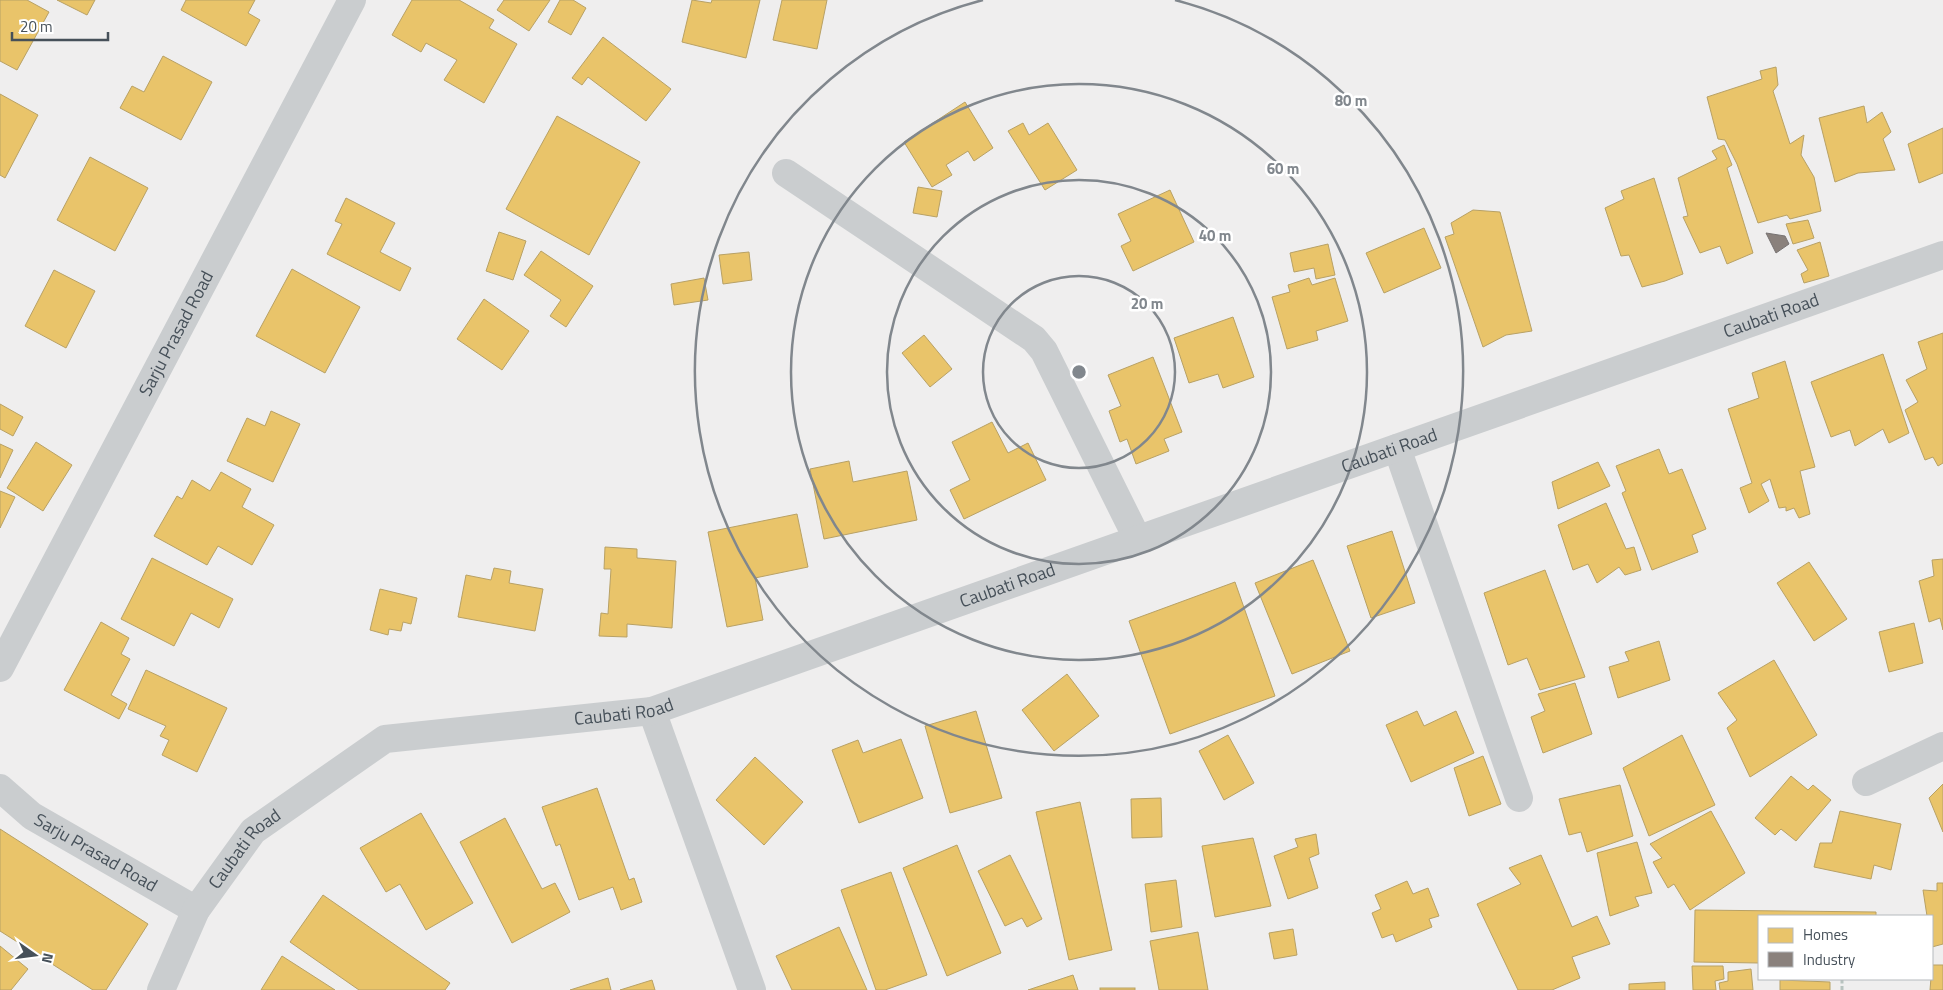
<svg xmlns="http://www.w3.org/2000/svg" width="1943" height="990" font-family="'Titillium Web',sans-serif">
<rect width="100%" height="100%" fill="#efeeee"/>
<g fill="#e9c46a" stroke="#b8a165">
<polygon points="0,0 27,0 49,12 17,70 0,61"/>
<polygon points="57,0 95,0 87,15"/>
<polygon points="186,0 255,0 248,13 260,20 246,46 181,10"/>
<polygon points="412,0 459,0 494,20 489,28 517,44 484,103 444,80 457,60 426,43 421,52 392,35"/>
<polygon points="504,0 550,0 529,31 497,10"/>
<polygon points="560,0 573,0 586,8 571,35 548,22"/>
<polygon points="692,0 711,3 712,0 760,0 746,58 682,42"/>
<polygon points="782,0 827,0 817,49 773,40"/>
<polygon points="603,37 671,89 646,121 588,77 582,85 572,78"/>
<polygon points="163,56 212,82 181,140 120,108 132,86 144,92"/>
<polygon points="1776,67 1778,85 1773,91 1790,144 1804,135 1801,155 1814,177 1821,211 1790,219 1787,215 1758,223 1737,164 1725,140 1718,139 1707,97 1762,79 1760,71"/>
<polygon points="0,94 38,115 5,178 0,175"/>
<polygon points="965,102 993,148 974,161 968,151 946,165 952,175 932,187 904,142"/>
<polygon points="1864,106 1867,123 1882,112 1891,132 1883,139 1895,170 1858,173 1835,182 1819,118"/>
<polygon points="557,116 640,162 589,255 506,209"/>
<polygon points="1023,123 1029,135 1048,123 1077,170 1045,190 1008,131"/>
<polygon points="1943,128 1943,173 1919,183 1908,144"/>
<polygon points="1724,145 1732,165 1727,168 1753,253 1727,264 1720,246 1700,253 1683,217 1688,216 1678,178 1717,159 1712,151"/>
<polygon points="90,157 148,188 115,251 57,220"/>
<polygon points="1654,178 1683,274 1665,281 1642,287 1629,255 1621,256 1605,208 1624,199 1621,191"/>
<polygon points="918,187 942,191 937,217 913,213"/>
<polygon points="1170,190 1194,242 1133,271 1121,246 1131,241 1118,214"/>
<polygon points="346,198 395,223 380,252 411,268 400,291 327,254 342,224 335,221"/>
<polygon points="1473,210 1500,212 1532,331 1506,335 1483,347 1445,237 1454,234 1451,223"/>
<polygon points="1808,220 1814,238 1793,244 1786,224"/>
<polygon points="1424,228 1441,268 1384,293 1366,253"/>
<polygon points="499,232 526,241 513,280 486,271"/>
<polygon points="1820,242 1829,276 1804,283 1801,274 1808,270 1797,250"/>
<polygon points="1328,244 1335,275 1316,279 1314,268 1294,272 1290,253"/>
<polygon points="541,251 593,286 566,327 550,316 561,300 524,275"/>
<polygon points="749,252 752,280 723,284 719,255"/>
<polygon points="292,269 360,307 325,373 256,336"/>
<polygon points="54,270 95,291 66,348 25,326"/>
<polygon points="704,278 708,300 674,305 671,284"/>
<polygon points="1309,278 1312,285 1335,278 1348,321 1316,331 1318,340 1287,349 1272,297 1290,292 1288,285"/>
<polygon points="484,299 529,331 502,370 457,339"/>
<polygon points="1233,317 1254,377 1223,388 1218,374 1189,383 1174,338"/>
<polygon points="1943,333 1943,463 1938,466 1933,457 1925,460 1905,410 1918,402 1906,380 1927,369 1918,342"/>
<polygon points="924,335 952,369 930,387 902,353"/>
<polygon points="1883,354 1909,433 1889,443 1883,429 1855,446 1850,430 1831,437 1811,382"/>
<polygon points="1153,357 1182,432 1164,439 1169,451 1136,464 1127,439 1120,442 1109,411 1121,406 1108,375"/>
<polygon points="1785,361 1815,467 1800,471 1810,514 1799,518 1794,508 1786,511 1786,507 1779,508 1770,479 1761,484 1769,501 1749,513 1740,488 1752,483 1728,409 1759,398 1752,373"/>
<polygon points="0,404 23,417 13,436 0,429"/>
<polygon points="271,411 300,424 273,482 227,461 247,418 265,426"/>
<polygon points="992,422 1008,453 1028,443 1046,480 964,519 950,490 970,480 952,442"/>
<polygon points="36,442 72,465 43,511 7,488"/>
<polygon points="0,444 13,450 0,478"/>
<polygon points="1659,449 1669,474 1682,469 1706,529 1692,535 1698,552 1652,570 1622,493 1626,491 1616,466"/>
<polygon points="849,461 853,482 907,471 917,520 824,539 810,469"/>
<polygon points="1598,462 1610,486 1558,509 1552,482"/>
<polygon points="221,472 251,489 242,507 274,525 252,565 218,546 207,565 154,536 177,496 182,499 192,480 210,491"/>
<polygon points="0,491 15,497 0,528"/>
<polygon points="1606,503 1626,549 1634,547 1641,570 1625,575 1619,567 1597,583 1588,564 1573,570 1558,525"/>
<polygon points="797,514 808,567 755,578 763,620 727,627 708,532"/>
<polygon points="1392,531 1415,603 1371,618 1347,546"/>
<polygon points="605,547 637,549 637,558 676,561 672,628 627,624 627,637 599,636 601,613 608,614 611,569 604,569"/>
<polygon points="152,558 233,599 219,628 191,613 174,646 121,619"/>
<polygon points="1943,559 1943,630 1940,618 1929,622 1919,581 1934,576 1932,560"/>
<polygon points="1313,560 1350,651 1292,674 1255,583"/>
<polygon points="1809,562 1847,619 1814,641 1777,583"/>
<polygon points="494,568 511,571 509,583 543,589 535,631 458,617 466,575 491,580"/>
<polygon points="1545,570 1585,677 1540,690 1527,658 1508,665 1484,593"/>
<polygon points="1235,582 1275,696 1170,734 1129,621"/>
<polygon points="380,589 417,598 411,624 403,622 401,631 389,629 388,635 370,630"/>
<polygon points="101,622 129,638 121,654 130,659 111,695 127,704 119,719 64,690"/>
<polygon points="1914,623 1923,663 1889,672 1879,632"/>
<polygon points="1659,641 1670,680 1618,698 1609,667 1629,661 1625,652"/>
<polygon points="1774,660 1817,735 1750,777 1727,728 1737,720 1718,693"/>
<polygon points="146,670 227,708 197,772 162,755 169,740 160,736 166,726 128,709"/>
<polygon points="1067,674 1099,716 1054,751 1022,710"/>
<polygon points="1575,683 1592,734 1543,753 1531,717 1545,711 1538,694"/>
<polygon points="976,711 1002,798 950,813 925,726"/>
<polygon points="1417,711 1424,726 1456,711 1474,753 1411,782 1386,725"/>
<polygon points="1228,735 1254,783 1224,800 1199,751"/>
<polygon points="1682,735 1715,805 1649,836 1623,768"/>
<polygon points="901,739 923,798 859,823 832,750 858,740 863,753"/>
<polygon points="1483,756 1501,804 1469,816 1454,768"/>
<polygon points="755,757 803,802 764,845 716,800"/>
<polygon points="1791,776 1808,790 1813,785 1831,800 1796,841 1781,829 1775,835 1755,818"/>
<polygon points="1943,784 1943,832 1929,798"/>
<polygon points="1620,785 1633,836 1587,852 1581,832 1569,835 1559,799"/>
<polygon points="597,788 629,880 634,878 642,902 621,910 613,887 579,900 560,844 556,846 542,807"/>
<polygon points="1161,798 1162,837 1132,838 1131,799"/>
<polygon points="1080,802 1112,950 1069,960 1036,812"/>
<polygon points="1711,811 1745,873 1690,910 1674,884 1668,888 1653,862 1662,858 1650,844"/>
<polygon points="1840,811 1901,824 1891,870 1874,865 1871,879 1814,867 1820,843 1832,843"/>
<polygon points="421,813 473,903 426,930 400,884 386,892 360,848"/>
<polygon points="505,818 542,889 555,883 570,912 512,943 460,842"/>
<polygon points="0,829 148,924 106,990 93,990 0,931"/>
<polygon points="1316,834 1319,854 1309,858 1318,888 1288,899 1274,856 1298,847 1295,839"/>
<polygon points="1253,838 1271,906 1215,917 1202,846"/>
<polygon points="1637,842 1652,893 1635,897 1639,906 1610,916 1597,853"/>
<polygon points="957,845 1001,953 947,976 903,868"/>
<polygon points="1010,855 1042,919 1027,927 1022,918 1005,926 978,871"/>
<polygon points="1541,855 1572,927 1597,916 1610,944 1572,957 1580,978 1552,990 1518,990 1477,904 1521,884 1509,868"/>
<polygon points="891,872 927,975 885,990 876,990 841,890"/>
<polygon points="1176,880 1182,927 1151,932 1145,884"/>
<polygon points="1407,881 1413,894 1428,888 1439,916 1429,919 1432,927 1396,942 1393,934 1382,938 1372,913 1381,909 1375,895"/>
<polygon points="1937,883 1943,883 1943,944 1932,947 1932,916 1927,916 1923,890 1937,891"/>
<polygon points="323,895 450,983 445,990 359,990 290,942"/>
<polygon points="1695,910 1876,912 1876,916 1759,916 1759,963 1694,962"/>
<polygon points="839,927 867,990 792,990 776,956"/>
<polygon points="1293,929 1297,955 1274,959 1269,933"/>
<polygon points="1198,932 1208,990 1159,990 1150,941"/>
<polygon points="0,946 28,969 11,990 0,990"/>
<polygon points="282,956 335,990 261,990"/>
<polygon points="1932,965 1943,965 1943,990 1930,990"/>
<polygon points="1692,966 1723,966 1724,979 1715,981 1716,990 1693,990"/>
<polygon points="1751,969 1753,990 1720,990 1719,983 1728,981 1728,972"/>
<polygon points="1073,975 1078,990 1028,990"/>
<polygon points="608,978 611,990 570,990"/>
<polygon points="652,980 655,990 620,990"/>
<polygon points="1780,980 1830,982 1830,990 1780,990"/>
<polygon points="1665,982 1665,990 1629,990 1629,984"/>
<rect x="1100" y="988" width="35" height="2"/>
</g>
<polygon fill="#8a817c" stroke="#767272" points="1766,233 1785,236 1789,244 1776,253"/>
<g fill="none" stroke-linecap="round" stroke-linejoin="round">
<polyline stroke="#b8c3bf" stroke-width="3" stroke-dasharray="4 2.5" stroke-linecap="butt" points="1842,990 1842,980"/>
<g stroke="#cacdcf" stroke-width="28">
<polyline points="786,173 1034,339 1044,351 1138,540"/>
<polyline points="1397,448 1519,798"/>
<path id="s1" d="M 0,668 L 352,0"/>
<polyline points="652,711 752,990"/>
<polyline points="1866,782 1943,746"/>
<path id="s2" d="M 0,788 L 32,816 L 196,910"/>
<path id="s3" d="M 161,990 L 196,910 L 253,831 L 385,739 L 652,711 L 1943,255"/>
</g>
</g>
<g fill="none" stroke="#81878d" stroke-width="2.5">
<circle cx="1079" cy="372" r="96"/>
<circle cx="1079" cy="372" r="192"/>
<circle cx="1079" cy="372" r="288"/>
<path d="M1175 0A384 384 0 1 1 983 0"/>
</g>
<g text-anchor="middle" stroke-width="5" stroke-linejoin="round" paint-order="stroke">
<g font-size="18" fill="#465059" stroke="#fff">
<text dy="6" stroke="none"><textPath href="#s3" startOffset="1801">Caubati Road</textPath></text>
<text dy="6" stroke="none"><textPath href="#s1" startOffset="378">Sarju Prasad Road</textPath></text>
<text dy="6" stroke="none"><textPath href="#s3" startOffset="1396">Caubati Road</textPath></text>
<text dy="6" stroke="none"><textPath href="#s3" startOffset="991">Caubati Road</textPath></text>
<text dy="6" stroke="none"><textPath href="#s3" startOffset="586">Caubati Road</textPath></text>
<text dy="6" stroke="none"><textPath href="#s3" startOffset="166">Caubati Road</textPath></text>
<text dy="6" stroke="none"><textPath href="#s2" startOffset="116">Sarju Prasad Road</textPath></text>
</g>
</g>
<circle cx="1079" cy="372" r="8" fill="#81878d" stroke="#fff" stroke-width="2.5"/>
<g font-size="15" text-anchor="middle" font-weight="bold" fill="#81878d" stroke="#fff" stroke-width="5" stroke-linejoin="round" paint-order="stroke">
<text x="1351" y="106">80 m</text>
<text x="1283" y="174">60 m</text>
<text x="1215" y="241">40 m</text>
<text x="1147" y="309">20 m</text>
</g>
<rect x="1758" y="915" width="175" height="65" fill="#ffffff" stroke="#b5b9bd"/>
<rect x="1768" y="928" width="25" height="15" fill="#e9c46a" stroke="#b5b9bd"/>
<text x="1803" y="940" font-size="15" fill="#465059">Homes</text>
<rect x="1768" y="952" width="25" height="15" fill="#8a817c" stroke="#b5b9bd"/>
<text x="1803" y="965" font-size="15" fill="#465059">Industry</text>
<g transform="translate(35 955) rotate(104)" stroke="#ffffff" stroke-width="4" paint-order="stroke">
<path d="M0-4L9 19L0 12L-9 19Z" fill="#465059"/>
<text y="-8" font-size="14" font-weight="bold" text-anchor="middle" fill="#465059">N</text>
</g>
<path d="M12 32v8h96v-8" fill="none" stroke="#465059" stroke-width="2.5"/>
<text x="20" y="32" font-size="15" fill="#465059" stroke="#ffffff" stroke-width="4" paint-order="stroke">20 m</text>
</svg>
